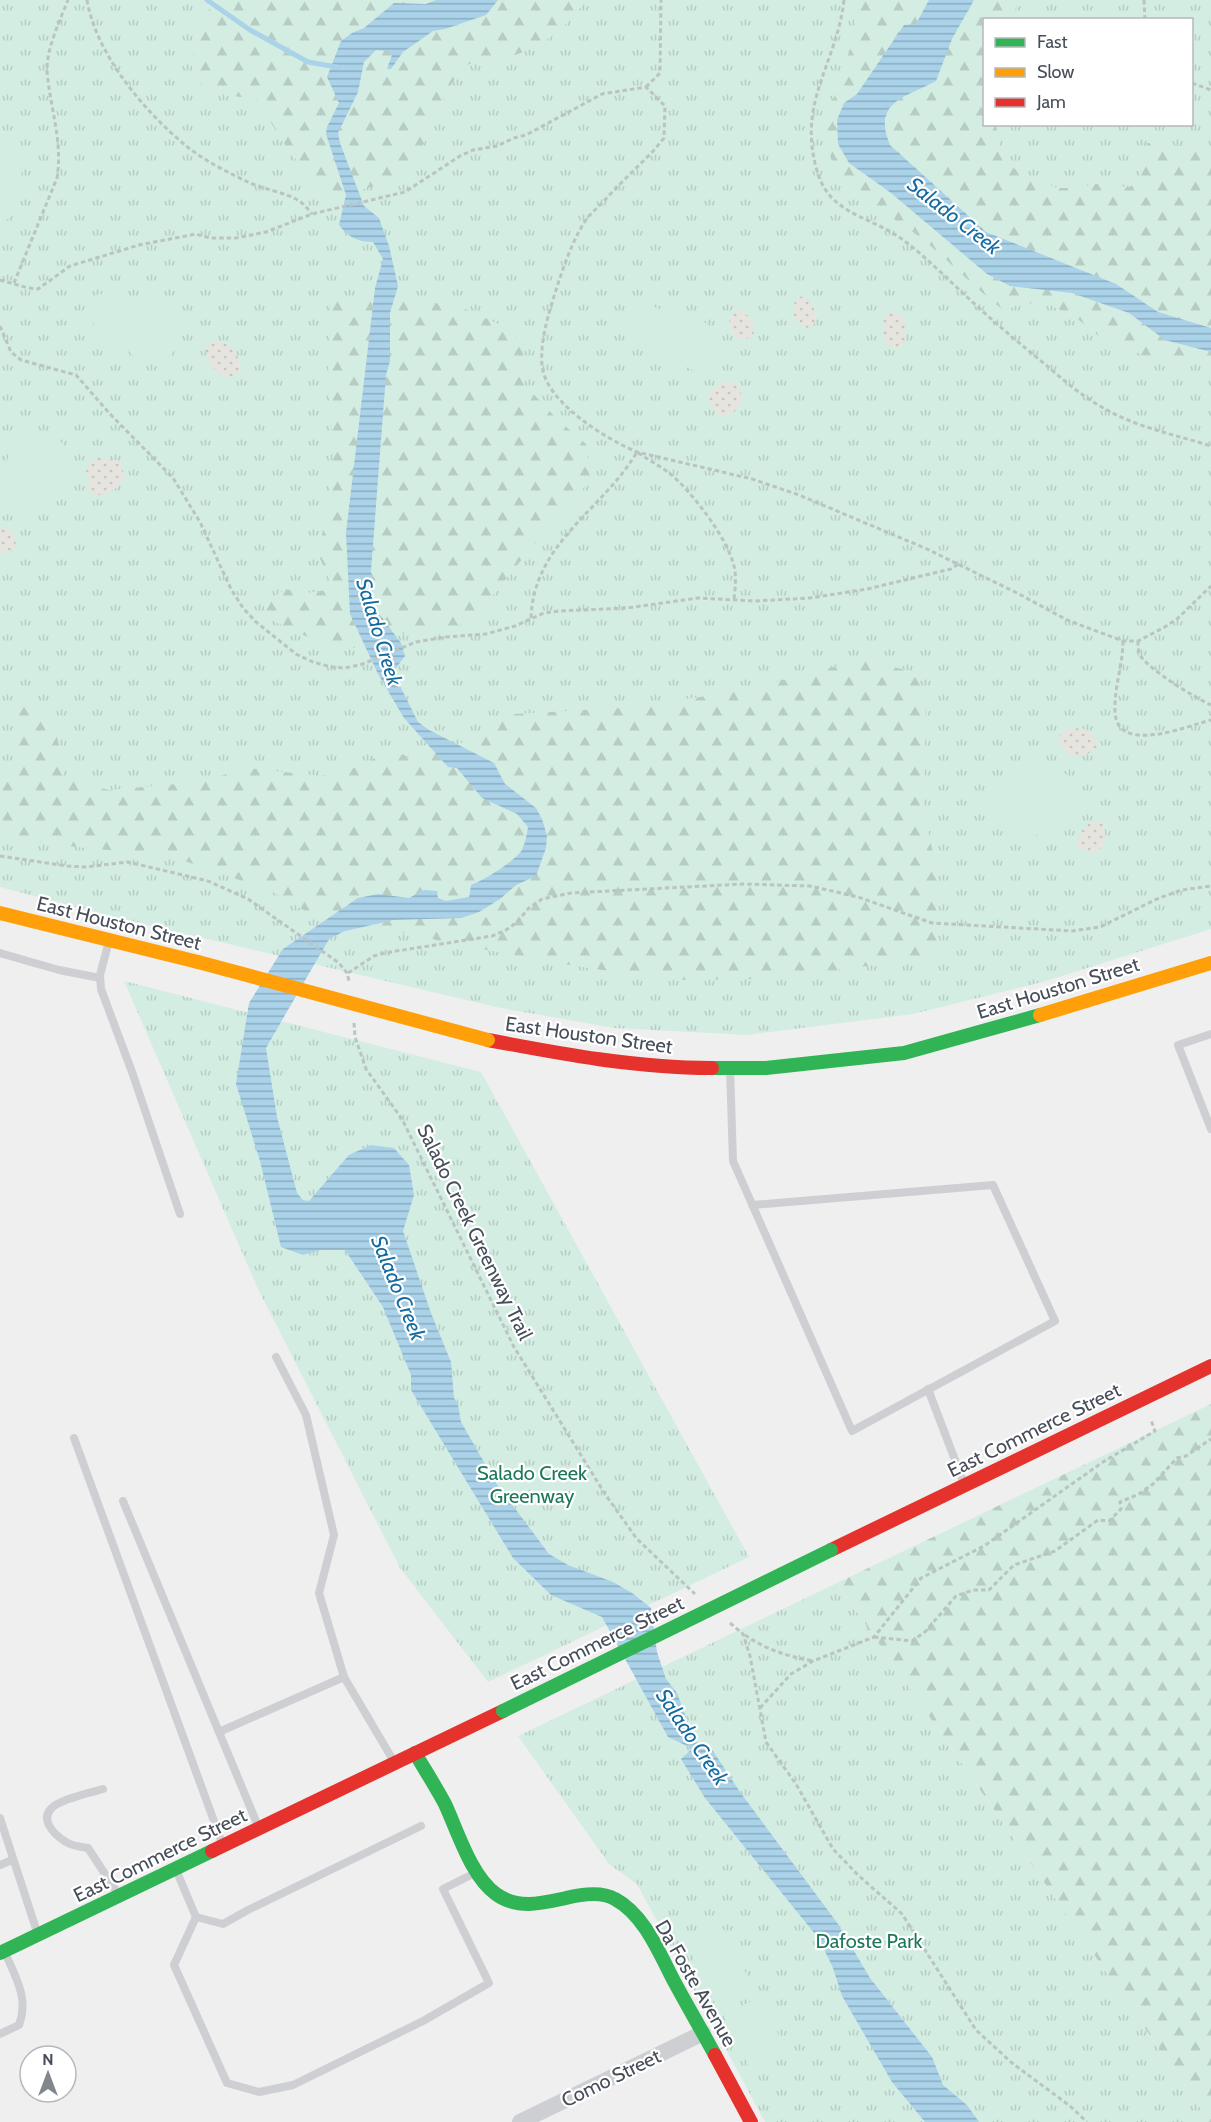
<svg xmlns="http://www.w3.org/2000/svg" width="1211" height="2122" font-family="Cabin,sans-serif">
<defs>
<pattern id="grass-tufts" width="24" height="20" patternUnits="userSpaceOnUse" patternTransform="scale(1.5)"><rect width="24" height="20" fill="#d4ede2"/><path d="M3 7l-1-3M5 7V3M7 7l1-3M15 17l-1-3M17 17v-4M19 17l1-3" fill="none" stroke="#b7cdc4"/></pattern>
<pattern id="forest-firs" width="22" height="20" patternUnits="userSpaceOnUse" patternTransform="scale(1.5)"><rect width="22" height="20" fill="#d4ede2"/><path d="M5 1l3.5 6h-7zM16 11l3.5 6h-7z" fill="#b7cdc4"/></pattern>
<pattern id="sand-dots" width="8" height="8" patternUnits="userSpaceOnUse" patternTransform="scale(1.5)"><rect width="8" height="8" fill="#e6e4de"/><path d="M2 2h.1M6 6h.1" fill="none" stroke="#c7c5c1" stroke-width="1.8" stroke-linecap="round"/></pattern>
<pattern id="water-rules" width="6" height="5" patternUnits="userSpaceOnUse" patternTransform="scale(1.5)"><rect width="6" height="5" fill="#aad2e9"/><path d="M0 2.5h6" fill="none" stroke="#8cadc0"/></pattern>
</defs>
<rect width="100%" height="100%" fill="#efefef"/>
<g fill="url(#grass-tufts)" fill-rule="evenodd">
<path d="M 0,0 L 1211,0 L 1211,929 L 1046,981 L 913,1014 L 747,1035 L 614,1028 L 496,1007 L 118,918 L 0,887 ZM 984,20 L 1192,20 L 1192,124 L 984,124 Z"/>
<polygon points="124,981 481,1072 749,1557 488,1682 400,1568 258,1289"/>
<polygon points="837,1583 1210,2122 765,2122 637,1884 609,1864 518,1736"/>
</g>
<g fill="url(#forest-firs)">
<path d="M 220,0 L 587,0 C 563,29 542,50 503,58 C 491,61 474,59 463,68 C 455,75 445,96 440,107 C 429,133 415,173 386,183 C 369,189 350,191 332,195 L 315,185 L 285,145 L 257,100 L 206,91 L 192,68 L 197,20 Z"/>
<path d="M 855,0 L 1017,0 L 1014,19 L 984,20 L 984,124 L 996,125 L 1004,164 L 1057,188 L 1071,188 L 1108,182 L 1128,188 L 1139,180 L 1147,143 L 1206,147 L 1211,150 L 1211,367 L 1200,361 L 1143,355 L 1104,340 L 1074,316 L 1047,304 L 1021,303 L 1005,311 C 974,288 948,259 917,235 C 895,218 869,205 844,192 L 825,141 L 826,116 L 836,93 L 854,36 Z"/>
<polygon points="412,298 465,309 514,331 525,359 525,385 556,418 586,444 590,475 579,497 540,537 493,595 480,620 464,625 419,628 361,648 350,648 310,638 271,620 263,605 285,589 307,593 333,589 319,556 333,462 328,367 331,301"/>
<polygon points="861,660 911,671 926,694 924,812 939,880 937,957 765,979 669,980 543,961 403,933 305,911 271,891 170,856 47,844 0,833 0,782 13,781 19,707 43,708 57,736 64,779 109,790 199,782 247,768 321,776 362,766 390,748 415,761 471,739 514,714 621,708 735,692"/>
<polygon points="1211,1404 1211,2122 1210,2122 837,1583"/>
</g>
<g fill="url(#sand-dots)">
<path d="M 803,296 L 812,303 L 817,319 L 812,326 L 808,328 C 793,326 786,300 803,296 Z"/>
<path d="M 741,310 C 751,317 757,326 752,338 L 738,339 C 728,330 724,314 741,310 Z"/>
<path d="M 890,311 L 900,314 C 908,325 909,338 900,348 L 891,348 L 884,339 L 883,319 Z"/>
<path d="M 213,340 C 230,342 238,352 241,369 L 236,375 L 226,378 C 213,371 208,363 205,349 Z"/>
<polygon points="730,382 737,384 743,399 733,414 720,415 709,402 708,394 721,383"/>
<path d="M 99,457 L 119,461 L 125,476 C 117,490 106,499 90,493 L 88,486 L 89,477 L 86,472 L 89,464 Z"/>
<polygon points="0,528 6,528 13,532 16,539 15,548 0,554"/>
<path d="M 1081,728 C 1091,731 1097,736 1097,747 L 1086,755 L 1072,756 C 1050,741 1057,728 1081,728 Z"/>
<path d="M 1092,821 L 1102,822 C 1112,842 1096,867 1076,844 L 1081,831 Z"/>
</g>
<g fill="#d4ede2">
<path d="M 0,132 L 14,137 C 16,141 19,145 21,150 C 23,160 21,203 15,212 C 12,217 6,220 0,223 Z"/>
<path d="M 99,294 C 108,294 157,301 162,305 C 190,325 181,367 147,361 C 136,360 131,353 124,347 C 119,343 113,341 107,337 C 93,329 86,314 92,298 Z"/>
<path d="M 638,305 C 654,304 662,311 677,316 C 686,320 699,318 707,324 C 739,345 718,385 686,367 C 665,355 623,353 620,324 C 619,313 629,309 638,305 Z"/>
<path d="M 36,430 C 43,433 53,435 59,440 C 73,453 65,481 63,497 C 40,515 22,513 0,495 L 0,469 L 7,462 L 11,441 Z"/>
<path d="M 1033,762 C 1048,762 1055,769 1067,775 C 1079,781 1090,794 1078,807 C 1072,813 1062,816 1055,821 C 1045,828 1035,839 1024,840 C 1019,841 1015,840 1010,838 C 1002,832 997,826 994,817 C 983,787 1008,769 1033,762 Z"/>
<polygon points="723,1928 751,1983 715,2001 687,1946"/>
<polygon points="760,1997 787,2052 751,2070 723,2015"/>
</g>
<g fill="url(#water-rules)">
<path d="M 436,0 L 498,0 L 486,15 L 445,29 L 433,31 L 403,52 L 391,69 L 387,69 L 392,55 L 388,51 L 376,50 L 364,62 L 358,92 L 338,133 L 340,143 L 364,206 L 379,218 L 389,246 L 398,286 L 390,313 L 390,361 L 386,375 L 371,571 L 374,607 L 401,643 L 405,656 L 396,668 L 396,678 L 418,722 L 429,730 L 494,763 L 505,784 L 536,808 L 542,819 L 547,836 L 546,848 L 536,876 L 516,885 L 500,899 L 479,912 L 461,918 L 394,920 L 345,931 L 329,939 L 266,1048 L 277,1117 L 297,1193 L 303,1200 L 309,1201 L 349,1155 L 371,1145 L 394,1148 L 409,1165 L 414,1195 L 403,1231 L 431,1313 L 451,1362 L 454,1398 L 458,1404 L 461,1422 L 496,1483 L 549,1554 L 568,1565 L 613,1582 L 632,1593 L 651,1608 L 657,1652 L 666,1679 L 677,1693 L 694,1739 L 703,1747 L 711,1748 L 740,1792 L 838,1924 L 870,1978 L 932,2057 L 943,2085 L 967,2105 L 979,2122 L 925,2122 L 892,2082 L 842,1996 L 833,1968 L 819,1939 L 705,1798 L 681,1759 L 691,1750 L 687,1746 L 668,1737 L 602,1617 L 551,1595 L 513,1558 L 411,1390 L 411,1375 L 383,1307 L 345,1250 L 321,1250 L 303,1255 L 281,1247 L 260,1161 L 236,1084 L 249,1003 L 283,949 L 358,898 L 378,894 L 409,898 L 424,890 L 437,891 L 438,898 L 446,901 L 469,897 L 471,885 C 483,881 515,861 522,850 C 525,843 527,834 528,827 L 517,814 L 482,798 L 457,768 L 448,767 L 404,718 L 378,674 L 350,614 L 346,533 L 375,288 L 383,259 L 373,242 C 358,242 348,237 339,225 L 346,195 L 326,134 L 327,127 L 339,103 L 327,77 L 341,41 L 352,33 L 364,28 L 394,3 L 426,4 Z"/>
<path d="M 929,0 L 974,0 L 952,39 L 936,81 C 904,98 872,102 890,145 L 986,232 L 1116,284 L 1158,312 L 1211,328 L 1211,352 L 1165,340 L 1129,313 L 1072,293 L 1010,286 L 987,274 L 891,193 L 849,163 L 838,144 L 837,120 L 844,103 L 857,94 L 904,25 L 916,24 Z"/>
</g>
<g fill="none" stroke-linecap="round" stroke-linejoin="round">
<polyline stroke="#aad2e9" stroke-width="5" points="207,0 250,30 308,62 337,67"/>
<g stroke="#b9c4c3" stroke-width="3" stroke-dasharray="4.5 3" stroke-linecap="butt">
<path d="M 87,0 C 96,54 144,111 185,145 C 203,160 227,172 248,182 C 262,189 288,193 299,201 C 304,204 308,209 312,214"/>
<path d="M 844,0 C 837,63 798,100 816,167 C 827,213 864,214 899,237 C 922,253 943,275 964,294 C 990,319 1018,342 1046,365 C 1063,380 1081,395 1100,406 C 1134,427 1173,434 1211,446"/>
<polyline points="1144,0 1145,20"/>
<polyline points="1192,83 1211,90"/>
<polyline points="646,87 660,73 661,0"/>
<path d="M 0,280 L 28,288 L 38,289 L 70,266 L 139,245 L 196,234 L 210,238 L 236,238 L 266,232 L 312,214 L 405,192 L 460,156 L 473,150 L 497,146 L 514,138 L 526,135 L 602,94 L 646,87 L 665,106 L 664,138 L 655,149 C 638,167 620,183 604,201 C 597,208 590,214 585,221 C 571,244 563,268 555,293 C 548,316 540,341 542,365 C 545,402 606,439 637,452 L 752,479 L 799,495 L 927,549 L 1019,594 L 1067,620 L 1123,641 L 1138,641 L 1163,628 L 1177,619 L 1211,586"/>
<path d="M 14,283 L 57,178 C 63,141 50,108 47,71 C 46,50 60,20 68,0"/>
<polyline points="0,326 11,352 21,360 76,375 110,414 173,478 200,522 231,589 243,608 256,622 296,654 313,662 331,667 344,668 360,665 416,642 446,637 486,634 515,626 544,613 559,611 627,608 698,598 755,601 810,598 867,589 951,569 958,564"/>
<path d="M 531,618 C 534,542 603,510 637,452 C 647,459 658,465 668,472 C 691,490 731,542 735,571 C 736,580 735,590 734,599"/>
<path d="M 1123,641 C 1123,664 1114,688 1115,711 C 1116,756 1187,726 1211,720"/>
<path d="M 1138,641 C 1138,646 1138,651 1140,655 C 1149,670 1194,697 1211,705"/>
<polyline points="0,856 67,866 86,867 128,862 208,881 248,899 339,963 347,973 349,981"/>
<polyline points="348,973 374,956 384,953 492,936 506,930 516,923 529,908 542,899 571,893 743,884 810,886 858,897 932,923 1072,931 1100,927 1159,898 1182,890 1211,886"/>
<polyline points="354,1023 355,1037 366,1069 402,1119 514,1347 605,1494 637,1539 695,1594"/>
<polyline points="730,1623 743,1634 750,1656 766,1742 796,1784 833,1849 858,1875 902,1914 976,2030 1012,2063 1070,2106 1087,2122"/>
<path d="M 745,1635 C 767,1650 787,1656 813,1661"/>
<polyline points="874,1637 912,1641 925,1632 956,1596 973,1590 989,1590 1014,1565 1055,1551 1098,1520 1109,1521 1121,1509 1120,1502 1139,1494 1153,1484 1177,1458 1186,1456 1211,1439"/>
<polyline points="760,1708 791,1674 813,1661 874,1637 921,1578 984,1546 1103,1462 1155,1431 1151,1420"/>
</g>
<g stroke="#cdcfd2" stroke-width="8">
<polyline points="109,941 100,975 101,989 132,1072 180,1214"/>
<polyline points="0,953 59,970 100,978"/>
<polyline points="1211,1034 1178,1045 1211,1129"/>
<polyline points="730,1068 733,1161 852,1431 1055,1321 993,1185 752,1205"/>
<polyline points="276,1357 306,1415 334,1535 319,1593 344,1677"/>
<polyline points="928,1389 963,1481"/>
<path d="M 74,1438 C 124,1573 173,1708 222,1843"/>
<polyline points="123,1501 258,1826"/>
<polyline points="219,1732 344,1677 393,1760"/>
<path d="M 103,1789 C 90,1793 65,1798 54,1806 C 38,1818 53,1834 66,1842 C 72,1846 81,1847 88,1848 L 118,1894"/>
<polyline points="0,1818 37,1932"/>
<polyline points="0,1865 12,1860"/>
<polyline points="177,1872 196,1917 223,1924 248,1910 421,1826"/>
<polyline points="196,1917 174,1965 227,2083 259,2092 293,2085 423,2021 489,1983 443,1889 477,1872"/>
<path d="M 0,2034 L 19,2025 C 29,1999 16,1978 6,1955"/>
</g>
<polyline stroke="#cdcfd2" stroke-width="16" points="520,2122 703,2033"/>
<g stroke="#30b455" stroke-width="14">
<polyline points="712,1068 766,1068 904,1053 1040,1015"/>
<path d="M 415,1753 C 425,1770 436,1787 445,1804 C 458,1832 471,1876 496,1894 C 518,1910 543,1903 566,1898 C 582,1894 601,1891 615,1899 C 645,1915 660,1955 675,1983 C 688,2007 702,2031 715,2055"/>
<polyline points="0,1953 212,1851"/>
</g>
<g stroke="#ff9f0a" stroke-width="14">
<polyline points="0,913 198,962"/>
<polyline points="1040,1015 1211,963"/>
</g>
<g stroke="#e5322d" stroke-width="14">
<path d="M 488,1040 C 562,1054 636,1068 712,1068"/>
<polyline points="831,1550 1211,1366"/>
<polyline points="212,1851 503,1711"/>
<polyline points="715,2055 751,2122"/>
</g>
<polyline stroke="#30b455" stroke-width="14" points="503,1711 831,1550"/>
<polyline stroke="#ff9f0a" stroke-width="14" points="198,962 488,1040"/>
</g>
<g text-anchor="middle" stroke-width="4.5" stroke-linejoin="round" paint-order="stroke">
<g font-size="20" fill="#474e5a" stroke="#fff">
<text transform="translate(119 923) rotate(14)" y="7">East Houston Street</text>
<text transform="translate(1058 988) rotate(-17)" y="7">East Houston Street</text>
<text transform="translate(589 1035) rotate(8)" y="7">East Houston Street</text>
<text transform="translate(475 1232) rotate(64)" y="7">Salado Creek Greenway Trail</text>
<text transform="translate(1034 1430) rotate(-26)" y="7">East Commerce Street</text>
<text transform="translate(597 1643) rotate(-26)" y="7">East Commerce Street</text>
<text transform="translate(160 1855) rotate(-26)" y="7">East Commerce Street</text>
<text transform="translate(696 1983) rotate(60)" y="7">Da Foste Avenue</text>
<text transform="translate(611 2078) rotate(-26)" y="7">Como Street</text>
</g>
<g font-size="20" fill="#1c7859" stroke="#fff">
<text x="532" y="1480">Salado Creek<tspan x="532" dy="23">Greenway</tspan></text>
<text x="869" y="1948">Dafoste Park</text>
</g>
<g font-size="21" font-style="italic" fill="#146ba0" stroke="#fff">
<text transform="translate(954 216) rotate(38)" y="7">Salado Creek</text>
<text transform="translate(379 632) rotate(73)" y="7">Salado Creek</text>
<text transform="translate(398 1288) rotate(68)" y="7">Salado Creek</text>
<text transform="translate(692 1737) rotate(56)" y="7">Salado Creek</text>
</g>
</g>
<rect x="983" y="18" width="210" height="108" fill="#ffffff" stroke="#b5b8bd" stroke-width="1.5"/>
<rect x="995" y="38" width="30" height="9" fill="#30b455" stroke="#b5b8bd" stroke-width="1.5"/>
<text x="1037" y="48" font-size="18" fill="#474e5a">Fast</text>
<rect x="995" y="68" width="30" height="9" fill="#ff9f0a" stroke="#b5b8bd" stroke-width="1.5"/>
<text x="1037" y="78" font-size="18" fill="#474e5a">Slow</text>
<rect x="995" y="98" width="30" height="9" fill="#e5322d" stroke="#b5b8bd" stroke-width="1.5"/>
<text x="1037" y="108" font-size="18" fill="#474e5a">Jam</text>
<g transform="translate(48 2074)"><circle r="28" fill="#ffffff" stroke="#b5b8bd" stroke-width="1.5"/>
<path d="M0-4.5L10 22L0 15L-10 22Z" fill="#82868e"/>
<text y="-9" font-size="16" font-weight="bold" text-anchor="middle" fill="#474e5a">N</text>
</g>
</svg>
